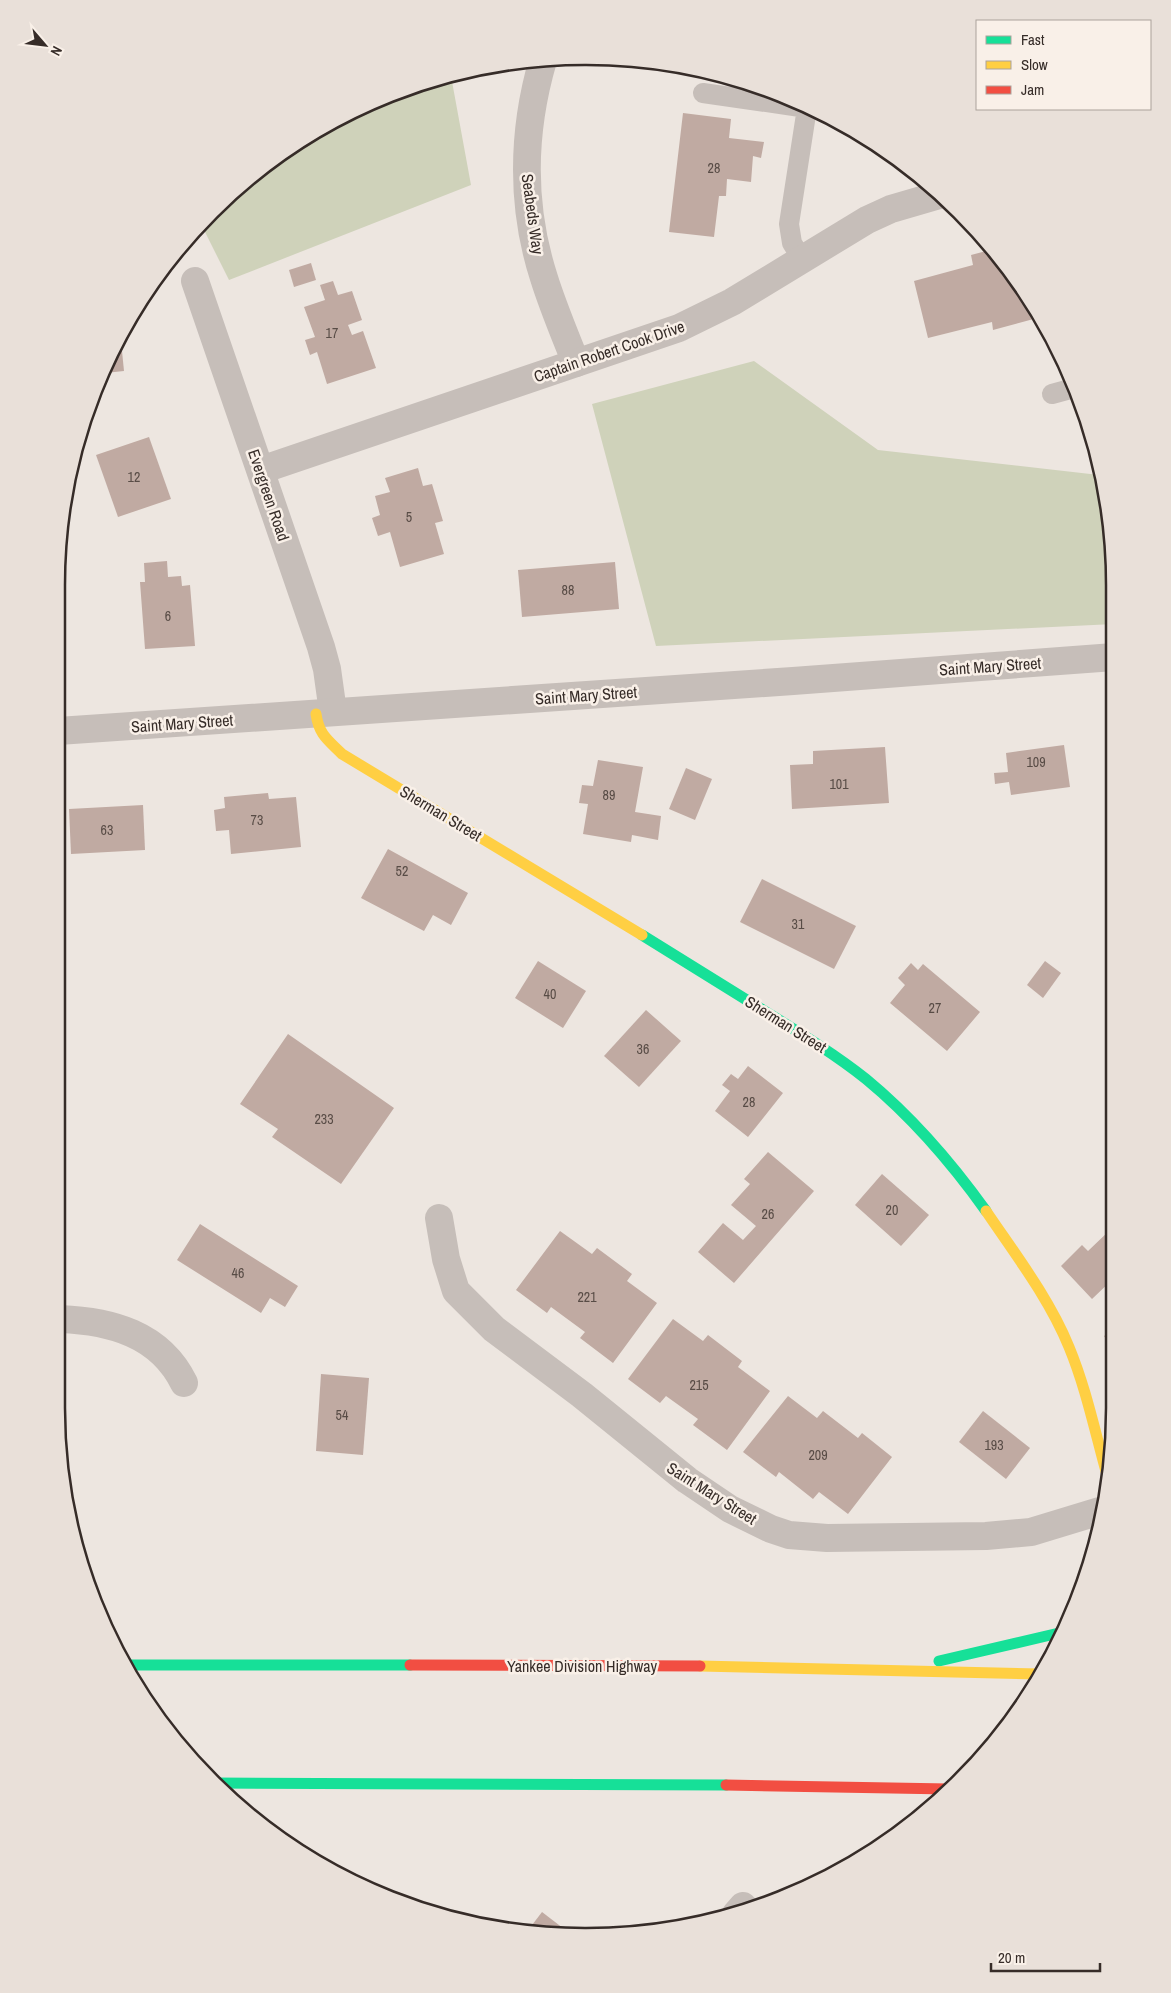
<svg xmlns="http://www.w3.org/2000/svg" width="1171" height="1993" font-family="'Archivo Narrow',sans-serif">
<rect width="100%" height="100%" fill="#ede6e0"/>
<g fill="#cfd2ba">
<polygon points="451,76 471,185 229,280 203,228 197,229 211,211 291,146 383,97"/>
<polygon points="754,361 878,450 1099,475 1114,551 1114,624 656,646 592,404"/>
</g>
<g fill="#c0aaa2">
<polygon points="683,113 731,119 729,138 764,142 761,158 753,156 751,182 727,179 726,196 719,196 714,237 669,232"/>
<polygon points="990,250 1041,317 993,330 992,322 928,338 914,281 973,265 971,255"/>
<polygon points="311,263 316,280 294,287 289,270"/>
<polygon points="333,281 338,295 352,291 362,320 348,325 352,335 363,331 376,368 327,384 317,352 310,355 305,340 315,337 304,307 325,300 320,285"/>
<polygon points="121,341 124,371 105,373"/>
<polygon points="149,437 171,499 118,517 96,455"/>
<polygon points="418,468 423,486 432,484 443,521 435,523 444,554 400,567 390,532 378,536 372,518 380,515 375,496 390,492 385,478"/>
<polygon points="167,561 168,577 181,576 182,586 190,585 195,646 145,649 140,582 145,582 144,563"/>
<polygon points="615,562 619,609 522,617 518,570"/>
<polygon points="1064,745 1070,787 1011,795 1009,782 995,784 994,773 1008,772 1006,753"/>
<polygon points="885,747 889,803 792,809 790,765 813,764 813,751"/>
<polygon points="598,760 643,767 635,812 661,816 658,840 632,835 631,842 583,834 588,804 579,803 582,785 593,786"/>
<polygon points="686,768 712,779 695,820 669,809"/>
<polygon points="268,793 269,799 296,797 301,847 231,854 229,830 216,831 214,810 225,808 224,797"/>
<polygon points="143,805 145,850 71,854 69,809"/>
<polygon points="388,849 468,893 451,925 433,915 424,931 361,898"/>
<polygon points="762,879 856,926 834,969 740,922"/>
<polygon points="538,961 586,991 563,1028 515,998"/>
<polygon points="1045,961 1061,973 1043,998 1027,985"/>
<polygon points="911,963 918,970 923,964 980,1012 947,1051 890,1003 905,985 898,978"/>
<polygon points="646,1010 681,1041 639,1087 604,1056"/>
<polygon points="288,1034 394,1108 341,1184 272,1137 278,1129 240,1104"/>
<polygon points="748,1066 783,1093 748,1137 715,1111 730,1091 722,1085 731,1074 738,1079"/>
<polygon points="768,1152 814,1191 734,1283 698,1252 723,1223 743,1240 756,1226 731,1205 750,1184 744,1179"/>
<polygon points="882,1174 929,1215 901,1246 855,1205"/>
<polygon points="200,1224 298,1286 285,1307 270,1298 261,1313 177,1260"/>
<polygon points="1110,1230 1114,1233 1114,1278 1092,1299 1061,1266 1082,1245 1088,1251"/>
<polygon points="560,1231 592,1254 597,1248 632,1274 627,1281 657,1303 613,1363 580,1338 585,1332 551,1307 547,1313 516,1290"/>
<polygon points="673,1319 703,1341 708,1335 742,1361 738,1367 770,1391 727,1450 693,1425 698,1419 666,1396 660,1403 628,1379"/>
<polygon points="1114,1330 1114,1351 1104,1336"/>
<polygon points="321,1374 369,1378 363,1455 316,1451"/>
<polygon points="788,1396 817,1418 823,1411 858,1438 862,1433 892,1457 848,1514 819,1492 813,1499 779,1472 776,1477 743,1452"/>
<polygon points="983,1411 1030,1448 1006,1479 959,1442"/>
<polygon points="542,1912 572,1935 529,1929"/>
</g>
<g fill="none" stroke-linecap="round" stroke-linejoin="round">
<g stroke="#c6beb9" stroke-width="20">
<polyline points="703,93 807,108 789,224 792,243 802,259"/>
<polyline points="1052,394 1074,388"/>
</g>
<g stroke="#c6beb9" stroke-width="28">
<path d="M 543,60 C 522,132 521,207 544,278 C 553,307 565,335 576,363"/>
<polyline points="195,281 321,647 327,669 333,712"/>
<polyline points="261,470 679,328 732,302 867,220 891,209 939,195"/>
<polyline points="58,731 793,681 1114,657"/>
<polyline points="439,1218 446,1259 456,1291 494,1329 582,1395 687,1480 730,1509 771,1529 789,1535 827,1538 986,1536 1031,1532 1100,1511"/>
<path d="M 60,1319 C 111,1321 160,1334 184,1383"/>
<polyline points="736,1914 743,1906"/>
</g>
<g stroke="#16e098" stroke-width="11">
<path d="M 642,935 C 681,959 720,983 758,1007 C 795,1030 832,1052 866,1079 C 912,1117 951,1162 986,1211"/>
<polyline points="939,1661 1059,1633"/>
<polyline points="125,1665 410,1665"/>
<polyline points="212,1783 726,1785"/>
</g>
<g stroke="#ffcf43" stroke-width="11">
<path d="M 316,714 C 319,735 328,740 342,754 L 642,935"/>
<path d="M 986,1211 C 1015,1254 1049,1298 1069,1347 C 1086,1388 1095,1432 1107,1475"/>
<polyline points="700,1666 1039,1674"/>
</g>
<g stroke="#f24e42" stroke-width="11">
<polyline points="410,1665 700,1666"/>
<polyline points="726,1785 949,1789"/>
</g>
</g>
<g text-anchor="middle" stroke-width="5" stroke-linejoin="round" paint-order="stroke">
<g font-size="14" fill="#584c46">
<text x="714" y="173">28</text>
<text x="332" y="338">17</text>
<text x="134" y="482">12</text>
<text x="409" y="522">5</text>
<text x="568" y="595">88</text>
<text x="168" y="621">6</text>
<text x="1036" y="767">109</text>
<text x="839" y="789">101</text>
<text x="609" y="800">89</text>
<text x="257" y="825">73</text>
<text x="107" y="835">63</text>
<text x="402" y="876">52</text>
<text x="798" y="929">31</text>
<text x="550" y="999">40</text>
<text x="935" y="1013">27</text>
<text x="643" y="1054">36</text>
<text x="749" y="1107">28</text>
<text x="324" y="1124">233</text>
<text x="892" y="1215">20</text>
<text x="768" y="1219">26</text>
<text x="238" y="1278">46</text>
<text x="587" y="1302">221</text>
<text x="699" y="1390">215</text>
<text x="342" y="1420">54</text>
<text x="994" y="1450">193</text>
<text x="818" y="1460">209</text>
</g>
<g font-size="16" fill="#362c28" stroke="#f9f0e8">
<text transform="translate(533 214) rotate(82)" y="6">Seabeds Way</text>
<text transform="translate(609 351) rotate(-19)" y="6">Captain Robert Cook Drive</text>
<text transform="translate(269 495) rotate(71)" y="6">Evergreen Road</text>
<text transform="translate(990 666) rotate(-4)" y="6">Saint Mary Street</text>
<text transform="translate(586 695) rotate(-4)" y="6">Saint Mary Street</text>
<text transform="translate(182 723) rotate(-4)" y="6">Saint Mary Street</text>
<text transform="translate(441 813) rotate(31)" y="6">Sherman Street</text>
<text transform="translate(786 1024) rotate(32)" y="6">Sherman Street</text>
<text transform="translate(712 1493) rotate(32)" y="6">Saint Mary Street</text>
<text x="582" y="1672">Yankee Division Highway</text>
</g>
</g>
<path d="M0 0H1171V1993H0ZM585 65H586A520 520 0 0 1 1106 585V1408A520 520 0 0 1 586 1928H585A520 520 0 0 1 65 1408V585A520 520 0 0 1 585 65Z" fill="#e9e0d9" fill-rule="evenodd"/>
<path fill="none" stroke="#362c28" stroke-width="2.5" d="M585 65H586A520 520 0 0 1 1106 585V1408A520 520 0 0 1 586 1928H585A520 520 0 0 1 65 1408V585A520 520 0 0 1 585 65Z"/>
<rect x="976" y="20" width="175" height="90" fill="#f9f0e8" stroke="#aba29b"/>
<rect x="986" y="36" width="25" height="8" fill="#16e098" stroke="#aba29b"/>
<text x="1021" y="45" font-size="15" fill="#362c28">Fast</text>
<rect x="986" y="61" width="25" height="8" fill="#ffcf43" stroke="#aba29b"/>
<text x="1021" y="70" font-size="15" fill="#362c28">Slow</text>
<rect x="986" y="86" width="25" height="8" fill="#f24e42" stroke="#aba29b"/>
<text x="1021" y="95" font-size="15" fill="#362c28">Jam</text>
<g transform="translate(45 45) rotate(118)" stroke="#f9f0e8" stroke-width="4" paint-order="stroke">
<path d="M0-4L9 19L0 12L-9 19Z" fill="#362c28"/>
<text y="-8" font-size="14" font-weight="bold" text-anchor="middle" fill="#362c28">N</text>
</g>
<path d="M991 1963v8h109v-8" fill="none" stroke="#362c28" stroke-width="2.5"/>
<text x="998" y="1963" font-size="15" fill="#362c28" stroke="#f9f0e8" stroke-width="4" paint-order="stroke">20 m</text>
</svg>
